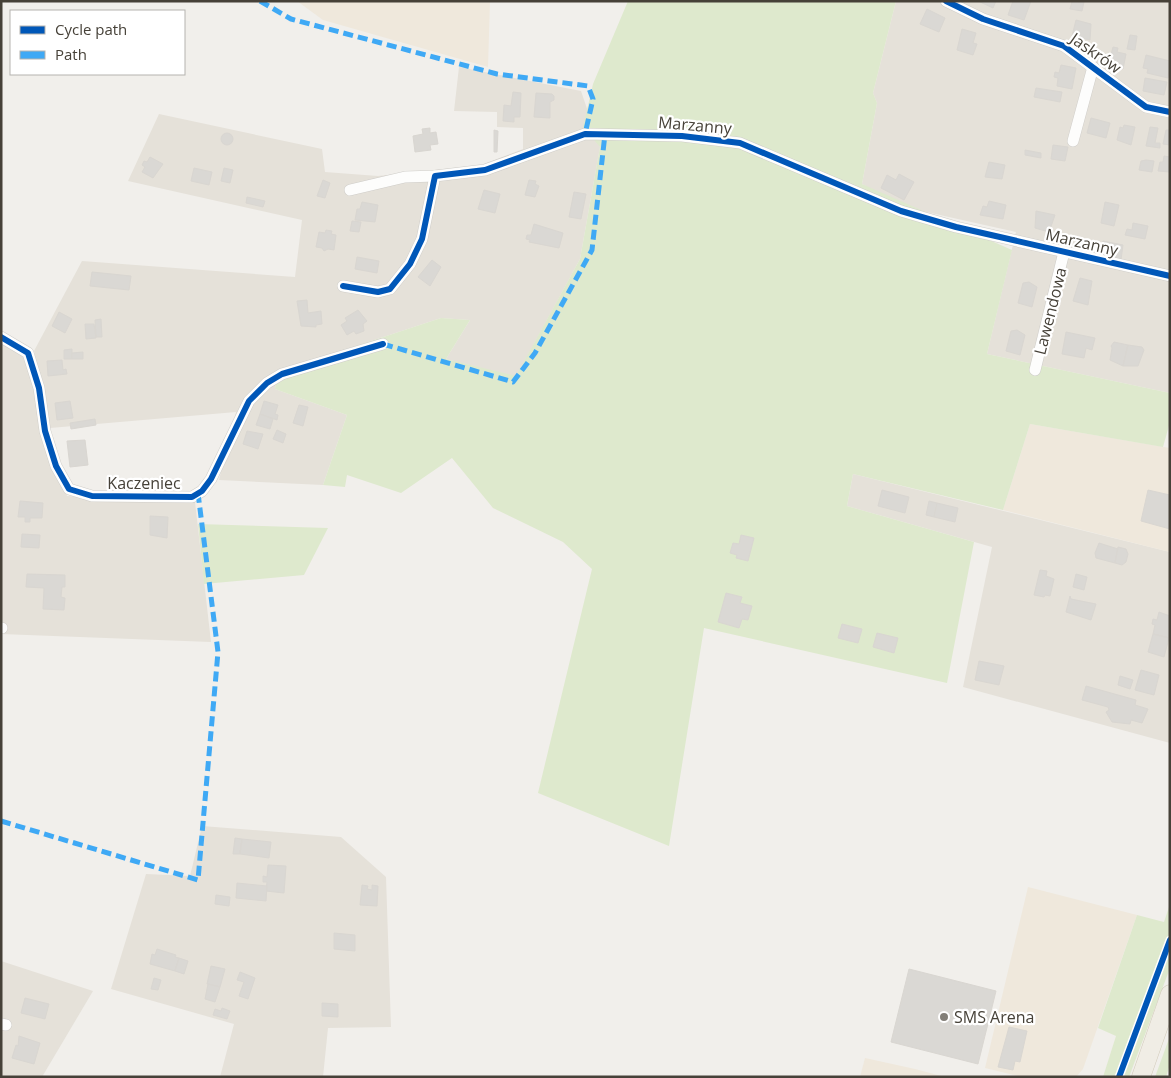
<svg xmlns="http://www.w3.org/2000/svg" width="1171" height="1078" font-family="'Open Sans',sans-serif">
<rect width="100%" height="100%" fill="#f1efeb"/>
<g fill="#e5e1d9">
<polygon points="896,1 1170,1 1170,393 987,354 1016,232 904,207 862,184 877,103 873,93"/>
<polygon points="459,67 581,91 600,147 580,259 516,377 446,359 470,320 441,318 277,372 275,389 347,415 323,485 219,480 236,412 50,428 34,351 82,261 295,277 302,220 128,181 159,114 322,149 325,172 378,176 481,165 523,149 523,128 497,127 497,112 454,111"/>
<polygon points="1,337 25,359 67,496 195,502 211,642 1,634"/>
<polygon points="853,474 1170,552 1170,743 963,687 992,547 847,506"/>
<polygon points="202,826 341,837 386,877 391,1027 328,1028 323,1077 220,1077 234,1024 111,989 146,874 190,876"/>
<polygon points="1,961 93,991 42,1077 1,1077"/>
</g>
<g fill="#efe8dc">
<polygon points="297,1 490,1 488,67 323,20"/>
<polygon points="1030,424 1170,448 1170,552 1003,510"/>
<polygon points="1028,887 1137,915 1083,1069 1076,1077 1022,1077 985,1068"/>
<polygon points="865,1058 915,1069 945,1077 860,1077"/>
</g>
<g fill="#dee9cd">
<polygon points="628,1 896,1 873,93 877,103 862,184 1012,250 987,354 1170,393 1170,422 1163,447 1030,424 1003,510 853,474 847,506 974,542 947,683 704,628 669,846 538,793 592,569 563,542 493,508 452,458 401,493 347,475 345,487 323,485 347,415 275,389 277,372 441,318 470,320 446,359 516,376 580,259 600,147 583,127 593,84"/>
<polygon points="198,524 328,528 304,575 204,584"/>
<polygon points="1170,904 1170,932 1116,1077 1103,1077 1116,1036 1098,1028 1137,915 1164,922"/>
<polygon points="1170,946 1170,968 1129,1077 1122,1077"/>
<polygon points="1170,1036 1170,1064 1166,1077 1155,1077"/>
</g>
<g fill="#dad8d4" stroke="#d9d6d1">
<polygon points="978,1 996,1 993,8"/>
<polygon points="1013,1 1031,1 1024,20 1008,15"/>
<polygon points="1072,1 1084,2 1082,11 1070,9"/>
<polygon points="927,9 945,18 939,32 920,24"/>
<polygon points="1076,20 1091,24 1090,40 1072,36"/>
<polygon points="962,29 976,33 973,43 977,44 973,55 957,50"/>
<polygon points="1130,35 1137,36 1135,50 1127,49"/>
<polygon points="1113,47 1118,48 1117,52 1126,54 1123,69 1108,66"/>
<polygon points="1146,55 1170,61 1168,78 1147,73 1148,69 1143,68"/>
<polygon points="1061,65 1076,68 1072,89 1057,86 1058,78 1054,77 1055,72 1059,73"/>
<polygon points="1145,78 1167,82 1164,95 1143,91"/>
<polygon points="1036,88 1062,92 1060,102 1034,97"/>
<polygon points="513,92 521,93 520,117 514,117 514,122 503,121 504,105 511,106"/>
<polygon points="536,93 552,94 554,96 554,100 550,102 550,118 534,117"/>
<polygon points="1091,118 1110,123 1106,138 1087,133"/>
<polygon points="1124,125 1135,127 1131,145 1117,140 1120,127 1123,128"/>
<polygon points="1150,127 1158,128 1155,143 1160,143 1160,148 1146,146"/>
<polygon points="430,128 430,133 436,132 438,144 430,145 431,150 415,152 413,136 423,134 422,129"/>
<polygon points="494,130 498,131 497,152 494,152"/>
<polygon points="1166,130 1170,130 1170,145 1163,144"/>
<circle cx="227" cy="139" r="6"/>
<polygon points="1053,145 1068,147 1065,161 1051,159"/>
<polygon points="1025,150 1041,153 1041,158 1025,155"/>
<polygon points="1164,156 1170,157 1170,172 1158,171 1160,162 1163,162"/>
<polygon points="150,157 163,164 153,178 142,172 145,167 142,165 144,161 147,162"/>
<polygon points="1146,160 1154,161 1152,172 1139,170 1141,161"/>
<polygon points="989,162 1005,165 1002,179 985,177"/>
<polygon points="194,168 212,172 209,185 191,181"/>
<polygon points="224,168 233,170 230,183 221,181"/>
<polygon points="899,174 914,182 904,200 881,188 887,175 896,180"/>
<polygon points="323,180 330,183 325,198 317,196"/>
<polygon points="529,180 536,181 535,184 539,186 535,197 525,195"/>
<polygon points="484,190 500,194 495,213 478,209"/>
<polygon points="574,192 586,194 581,219 569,217"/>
<polygon points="247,197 265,201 263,207 246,203"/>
<polygon points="989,201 1006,205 1003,219 980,215 983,206 987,207"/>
<polygon points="362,202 378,205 375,222 355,220 357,209 360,209"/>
<polygon points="1105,202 1119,205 1114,226 1101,223"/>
<polygon points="1036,211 1055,215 1049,232 1035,228"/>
<polygon points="352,221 361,222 359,232 350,231"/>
<polygon points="1133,223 1148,226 1145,239 1125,235 1127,229 1132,230"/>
<polygon points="534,224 563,233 559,248 529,242 530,240 526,239 527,235 531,235"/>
<polygon points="326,230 332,231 331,234 336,235 334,250 328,249 324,251 322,248 316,247 319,232 325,233"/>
<polygon points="1103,241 1123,245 1121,260 1112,258 1113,253 1101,251"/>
<polygon points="357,257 379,261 377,273 355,269"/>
<polygon points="432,260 441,267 430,286 418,277"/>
<polygon points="92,272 131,276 129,290 90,286"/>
<polygon points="1080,278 1092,281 1088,305 1073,301"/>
<polygon points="1029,282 1037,287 1032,307 1018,303 1023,283"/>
<polygon points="307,300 308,313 321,311 322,324 316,325 316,327 301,326 297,301"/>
<polygon points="358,310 367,321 363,324 364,331 356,334 354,331 347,335 341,325 347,321 345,318"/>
<polygon points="59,312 72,319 65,333 52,326"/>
<polygon points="101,319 102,337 96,337 95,320"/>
<polygon points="85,324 94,324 96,338 86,339"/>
<polygon points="1017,330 1025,335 1020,355 1006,351 1011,331"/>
<polygon points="1066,332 1095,338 1092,350 1086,348 1084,358 1062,354"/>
<polygon points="1114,342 1128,345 1123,366 1110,360 1112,348 1111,346"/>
<polygon points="1128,345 1142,347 1144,350 1138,366 1123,366"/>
<polygon points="72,349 72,359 64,359 64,350"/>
<polygon points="83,352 83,359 72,359 72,353"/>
<polygon points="62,360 63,370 66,369 67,374 48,376 47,361"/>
<polygon points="70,401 73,418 57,420 55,403"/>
<polygon points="264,401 278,405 275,414 278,415 277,420 260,414"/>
<polygon points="299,405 308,407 303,426 293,423"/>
<polygon points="260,414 273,419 270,429 256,425"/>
<polygon points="95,419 96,425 71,429 70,423"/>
<polygon points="277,430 286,434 283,443 273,439"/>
<polygon points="247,431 263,434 258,449 243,444"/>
<polygon points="85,440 88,465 70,467 67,441"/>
<polygon points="882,490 909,497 905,513 878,506"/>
<polygon points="1148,490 1170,495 1170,529 1141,521"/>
<polygon points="20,501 43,503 42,518 30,518 30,522 25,522 25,517 18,517"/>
<polygon points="929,501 937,503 934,517 926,515"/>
<polygon points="937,503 958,508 955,522 934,517"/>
<polygon points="150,516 168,517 167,538 150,535"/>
<polygon points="22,534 40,535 39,548 21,547"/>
<polygon points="741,535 754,538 748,561 736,558 737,555 730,553 733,543 739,544"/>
<polygon points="1099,543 1118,549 1115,563 1096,558 1095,553"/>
<polygon points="1118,547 1126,549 1128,554 1126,562 1122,565 1115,563"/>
<polygon points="1040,570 1047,571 1046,576 1054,579 1050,596 1045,595 1044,597 1034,595"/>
<polygon points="27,574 65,575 65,587 62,587 61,597 65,598 64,610 43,609 44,588 26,587"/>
<polygon points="1076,574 1087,577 1084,590 1073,587"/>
<polygon points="726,593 742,597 740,603 752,606 748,620 742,619 739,628 718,622"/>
<polygon points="1070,596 1071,599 1096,604 1091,620 1066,612"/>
<polygon points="1159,612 1170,616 1169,638 1153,634 1155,625 1152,624 1153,619 1157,620"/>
<polygon points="842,624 862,629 858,643 838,638"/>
<polygon points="877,633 898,638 894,653 873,647"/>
<polygon points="1153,634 1169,638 1164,657 1148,652"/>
<polygon points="979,661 1004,666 999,685 975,680"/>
<polygon points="1141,670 1159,675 1154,695 1135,690"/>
<polygon points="1120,676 1133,680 1130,689 1118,685"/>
<polygon points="1086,686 1136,700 1135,705 1148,709 1142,723 1131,720 1130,724 1112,722 1106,712 1109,710 1108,707 1082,700"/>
<polygon points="235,838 242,839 240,854 233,854"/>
<polygon points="242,839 271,842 269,858 240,854"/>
<polygon points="268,865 286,866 284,893 266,891 267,882 263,882 263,876 267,877"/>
<polygon points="237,883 267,886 266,901 236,898"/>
<polygon points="362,885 368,886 367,889 372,890 372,885 378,886 377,906 360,905"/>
<polygon points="216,895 230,897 229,906 215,904"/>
<polygon points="334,933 355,935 355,951 334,949"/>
<polygon points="157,949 176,955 175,957 179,958 175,971 150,964 152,954 155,955"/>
<polygon points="179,958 188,961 184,974 175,971"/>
<polygon points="211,966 225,969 220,987 207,984"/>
<polygon points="909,969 996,991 978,1064 891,1042"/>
<polygon points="240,972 255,978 248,999 239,996 244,982 237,980"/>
<polygon points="154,978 161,980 158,990 151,989"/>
<polygon points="208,984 220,987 215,1002 205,999"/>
<polygon points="25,998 49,1004 45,1019 21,1013"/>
<polygon points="322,1003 338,1004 338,1017 322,1016"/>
<polygon points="222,1008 230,1011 227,1019 213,1015 215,1009 221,1011"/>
<polygon points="1009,1027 1027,1031 1020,1062 1015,1061 1013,1070 998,1067"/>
<polygon points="19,1036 40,1043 34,1064 12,1058 16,1045 18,1046"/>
</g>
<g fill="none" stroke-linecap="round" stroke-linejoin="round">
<g stroke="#cfcdc9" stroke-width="12">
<g id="minor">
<polyline points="946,1 983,19 1064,46 1146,107 1170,112"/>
<polyline points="1073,141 1093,67"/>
<polyline points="350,190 405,177 435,176"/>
<polyline points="343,286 378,292 390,289 410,264 422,239 435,176 485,170 585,134 682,136 740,143 901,211 956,227 1170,276"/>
<polyline points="1,337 28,353 39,388 45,431 56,466 69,489 92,496 192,497 202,491 211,479 249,401 267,383 282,374 383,344"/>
<polyline points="1035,370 1064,252"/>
<polyline points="1,628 2,628"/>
<polyline points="1,1024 6,1025"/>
</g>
</g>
<g stroke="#d2cbba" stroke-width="19">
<polyline id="primary" points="1141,1077 1170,994"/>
</g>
<use href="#minor" stroke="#fdfdfc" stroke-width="11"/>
<use href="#primary" stroke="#f0ede5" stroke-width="18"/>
<g stroke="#3fa9f5" stroke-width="5" stroke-dasharray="10 5" stroke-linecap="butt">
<polyline points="260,1 291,19 497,74 588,86 593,99 585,134"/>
<polyline points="383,344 513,382 535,353 592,250 605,134"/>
<polyline points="1,821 198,880 218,652 198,493"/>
</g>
<g stroke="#fff" stroke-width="9">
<g id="cycleway">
<polyline points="946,1 983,19 1064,46 1146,107 1170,112"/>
<polyline points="343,286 378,292 390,289 410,264 422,239 435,176 485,170 585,134 682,136 740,143 901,211 956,227 1170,276"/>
<polyline points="1,337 28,353 39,388 45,431 56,466 69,489 92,496 192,497 202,491 211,479 249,401 267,383 282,374 383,344"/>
<polyline points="1119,1077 1170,940"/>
</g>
</g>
<use href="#cycleway" stroke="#0057b8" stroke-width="6"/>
</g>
<circle fill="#827e77" stroke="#fff" stroke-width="2" cx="944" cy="1017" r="5"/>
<g text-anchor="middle" stroke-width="4.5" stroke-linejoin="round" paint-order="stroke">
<g font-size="16" fill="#464138" stroke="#fff">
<text transform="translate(1096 53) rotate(35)" y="6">Jaskrów</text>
<text transform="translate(695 125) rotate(5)" y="6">Marzanny</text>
<text transform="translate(1082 242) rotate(13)" y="6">Marzanny</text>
<text transform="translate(1050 311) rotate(-76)" y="6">Lawendowa</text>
<text x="144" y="489">Kaczeniec</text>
</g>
<g font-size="16" fill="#464138" stroke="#fff" text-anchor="start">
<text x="954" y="1023">SMS Arena</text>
</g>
</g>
<rect width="1171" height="1078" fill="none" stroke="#464138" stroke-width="5"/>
<rect x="10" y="10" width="175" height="65" fill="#ffffff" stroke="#b5b3af"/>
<rect x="20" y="26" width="25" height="8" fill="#0057b8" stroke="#b5b3af"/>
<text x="55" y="35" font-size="15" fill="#464138">Cycle path</text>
<rect x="20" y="51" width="25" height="8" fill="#3fa9f5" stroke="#b5b3af"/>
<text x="55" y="60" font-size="15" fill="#464138">Path</text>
</svg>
